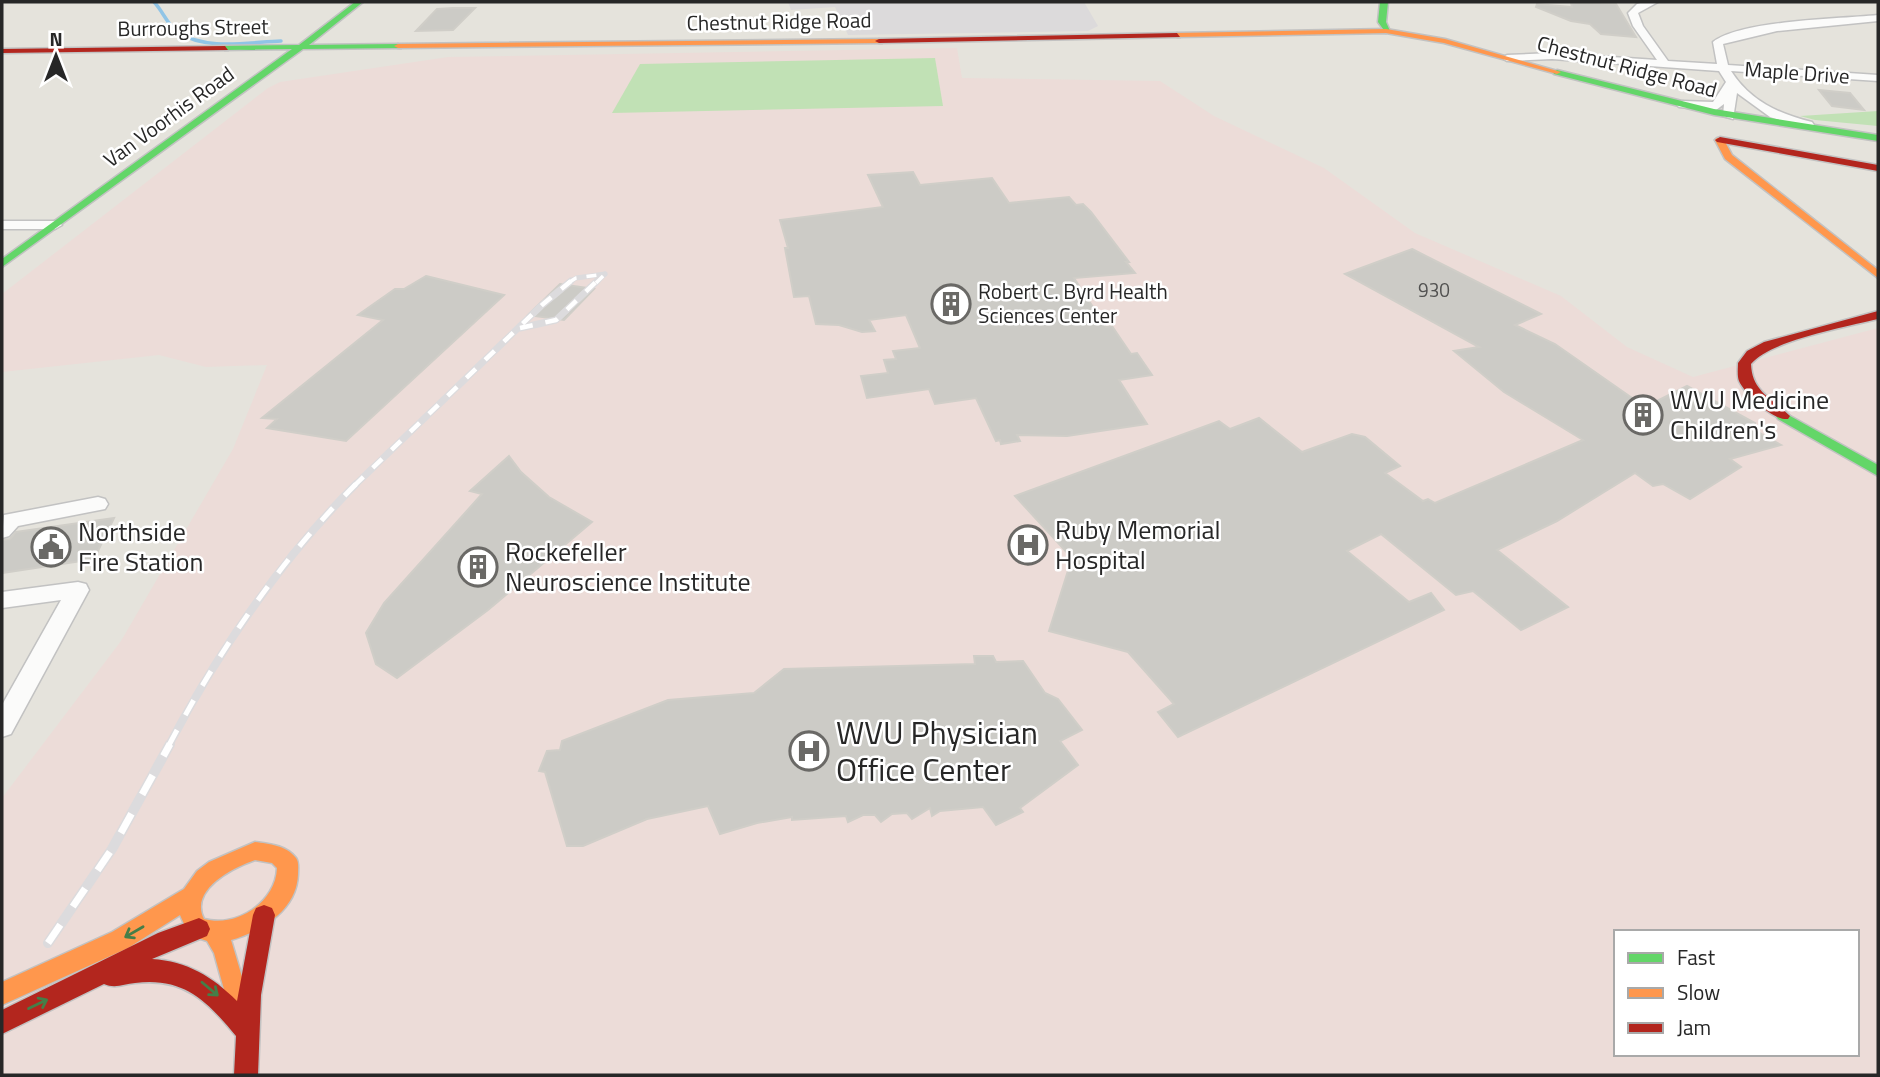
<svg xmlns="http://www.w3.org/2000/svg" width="1880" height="1077" font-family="'Titillium Web',sans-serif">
<rect width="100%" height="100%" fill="#e5e3dc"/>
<polygon fill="#dcdadb" points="788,2 1084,2 1098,26 1088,31 848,35 835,7 791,10"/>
<path fill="#ecdcd8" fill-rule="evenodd" d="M 957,48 L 962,78 L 1160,81 L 1214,116 L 1324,168 L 1415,233 L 1561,296 L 1627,347 L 1693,377 L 1878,328 L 1878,1075 L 2,1075 L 2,798 L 121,641 L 233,449 L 267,365 L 206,367 L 159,355 L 2,372 L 2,294 L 268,88 L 280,82 L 448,57 ZM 1616,932 L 1857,932 L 1857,1054 L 1616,1054 Z"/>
<g fill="#c1e1b5">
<polygon points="935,58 943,106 612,113 640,64"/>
<polygon points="1878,111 1878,126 1815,120 1800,116"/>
</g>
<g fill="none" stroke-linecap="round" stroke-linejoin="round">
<path stroke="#90c4e6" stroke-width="3.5" d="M 154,2 C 163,11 167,25 178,32 C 205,51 250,42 281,41"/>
</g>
<g fill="#cccbc6" stroke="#d0cec8" stroke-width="2">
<polygon points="1589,2 1616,4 1636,37 1601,34 1590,24 1571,21 1536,7 1537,4 1572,7 1571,3"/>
<polygon points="453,8 475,8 453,30 416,31 437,9"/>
<polygon points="1819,90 1850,93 1864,110 1832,106"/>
<polygon points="913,172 920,185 992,178 1009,203 1069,197 1076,205 1083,204 1091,212 1129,262 1126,262 1135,273 1074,278 1106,327 1112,326 1131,354 1137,353 1152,375 1119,380 1147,424 1067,436 1017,435 1020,441 1001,444 1000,440 996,441 976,398 935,404 929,389 867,398 861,376 888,373 884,360 896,359 893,351 920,348 906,315 869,320 875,331 862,332 839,325 816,324 809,296 794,297 785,248 788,248 780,220 883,207 868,175"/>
<polygon points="1412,249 1541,314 1515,325 1555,344 1645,407 1687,386 1755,423 1751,428 1781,445 1730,459 1741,467 1690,499 1663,484 1653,486 1635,473 1557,521 1497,550 1568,607 1521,630 1473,591 1456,595 1381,534 1347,551 1409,602 1431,593 1444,610 1178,737 1158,712 1174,704 1128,652 1049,631 1072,558 1015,496 1219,421 1230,429 1259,418 1302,452 1352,434 1365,437 1400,466 1385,473 1423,501 1428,499 1435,503 1583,440 1504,392 1454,351 1479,347 1345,274"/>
<polygon points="426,276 504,295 346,441 267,428 277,419 262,418 383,320 358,315 395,289 404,289"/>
<polygon points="560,284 594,289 564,320 528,315"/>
<polygon points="509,456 521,472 549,497 592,522 488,610 397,678 376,664 366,633 384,603 482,494 470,491"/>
<polygon points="114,518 94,559 2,573 2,540 10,539 16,532"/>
<polygon points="974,656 993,656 996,662 1023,661 1045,693 1058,699 1082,730 1060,741 1078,765 1020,808 1023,812 996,825 983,807 940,811 932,816 930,808 912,819 907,813 892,814 881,822 875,815 863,815 848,822 846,816 792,820 792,817 757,823 720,834 708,806 647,819 583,846 567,846 545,772 539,771 547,751 560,750 562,741 668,700 754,693 784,669 975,664"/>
</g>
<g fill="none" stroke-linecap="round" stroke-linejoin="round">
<g stroke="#c2c2c2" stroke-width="3">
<g id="street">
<path d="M 1644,2 L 1658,2 L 1638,13 L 1643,26 L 1668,61 L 1717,64 L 1713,42 C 1742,20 1839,19 1878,15 L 1878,21 L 1777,31 L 1723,44 L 1728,65 L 1878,75 L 1878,81 L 1731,71 C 1750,101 1779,114 1812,122 L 1814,125 L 1808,129 L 1770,117 L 1737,93 L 1733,119 L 1723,116 L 1724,104 L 1716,110 L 1679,107 L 1677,105 L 1683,101 L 1713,102 L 1726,82 L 1719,71 L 1552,59 L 1507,61 L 1502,58 L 1507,55 L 1552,53 L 1657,60 L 1633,26 L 1628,13 L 1637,4 Z"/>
<polygon points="2,221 55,221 62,225 55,229 2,229"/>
<polygon points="98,497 105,499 108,504 105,509 18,526 9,536 2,538 4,515"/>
<polygon points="78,582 86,584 89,590 11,734 2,737 2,705 61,600 2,608 2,592"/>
</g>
</g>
<g stroke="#c2c2c2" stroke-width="3">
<g id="fast">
<polygon points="355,2 363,2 309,45 398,44 401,48 303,49 2,267 2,259 292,49 225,50 222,46 299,45"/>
<polygon points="1380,2 1388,2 1386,22 1390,31 1386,33 1378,22"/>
<polygon points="1557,70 1714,109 1878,135 1878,141 1714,115 1554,74 1553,72"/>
<polygon points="1783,412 1878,465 1878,476 1778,419 1776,416"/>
</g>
</g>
<g stroke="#c2c2c2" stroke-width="3">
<g id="slow">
<polygon points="1386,29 1445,39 1561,72 1557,74 1444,43 1386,33 1177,37 1173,35 1177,33"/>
<polygon points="879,39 882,43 398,48 394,46 398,44"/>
<polygon points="1717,138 1723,138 1732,155 1878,270 1878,278 1725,159 1715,140"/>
<path d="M 255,842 C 269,844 286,845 296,858 C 299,862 298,868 298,874 C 297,910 262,931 231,940 L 253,1014 L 249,1022 L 241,1026 L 233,1022 L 214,953 L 207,941 L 189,935 L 180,915 L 128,948 L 2,1005 L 2,982 L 112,932 L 184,889 L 197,871 L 209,862 ZM 255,860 L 272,863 L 277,868 C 276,902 237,928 204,919 C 189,890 232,868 255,860 Z"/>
</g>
</g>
<g stroke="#c2c2c2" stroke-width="3">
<g id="jam">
<polygon points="1177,33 1180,37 879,43 875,41 879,39"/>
<polygon points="225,46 228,50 2,53 2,49"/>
<polygon points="1720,137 1878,165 1878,171 1717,142 1715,140"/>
<path d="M 1878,311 L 1878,319 C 1846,327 1771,340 1751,364 C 1752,392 1772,398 1790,416 L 1788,419 C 1773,421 1745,394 1739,381 C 1737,376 1738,368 1738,363 L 1747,351 L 1764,342 Z"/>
<path d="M 264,905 L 272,908 L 275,915 L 261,995 L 258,1075 L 234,1075 L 236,1036 C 207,1001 184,977 135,983 C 124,984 115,989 104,984 L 2,1034 L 2,1010 L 158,933 L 199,918 L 207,922 L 210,929 L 207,936 L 152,959 C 187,961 213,977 237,1001 L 253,915 L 256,908 Z"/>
</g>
</g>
<use href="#street" fill="#fbfbfa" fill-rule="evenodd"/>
<use href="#fast" fill="#63d668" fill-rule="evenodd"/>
<use href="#slow" fill="#ff974d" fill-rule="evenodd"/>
<use href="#jam" fill="#b3261e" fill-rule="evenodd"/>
<g stroke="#dcdbdd" stroke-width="5">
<g id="rail-far3">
<polyline points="568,283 576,278 605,274"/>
<polyline points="596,283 605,274"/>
</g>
</g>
<g stroke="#dcdbdd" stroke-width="7">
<g id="rail-far2">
<polyline points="520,328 556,320 597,281"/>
<polyline points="354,486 542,305 571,281"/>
</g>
</g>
<g stroke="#dcdbdd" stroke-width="8">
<path id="rail-far1" d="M 169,745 C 220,649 279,561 356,484"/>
</g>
<g stroke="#dcdbdd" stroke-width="10">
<polyline id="rail" points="48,943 112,849 170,744"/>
</g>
<use href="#rail-far3" stroke="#fff" stroke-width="3.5" stroke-dasharray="10" stroke-linecap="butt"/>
<use href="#rail-far2" stroke="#fff" stroke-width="4.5" stroke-dasharray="13" stroke-linecap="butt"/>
<use href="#rail-far1" stroke="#fff" stroke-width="5" stroke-dasharray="17" stroke-linecap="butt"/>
<use href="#rail" stroke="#fff" stroke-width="7" stroke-dasharray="22" stroke-linecap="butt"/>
</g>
<defs><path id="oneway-shaft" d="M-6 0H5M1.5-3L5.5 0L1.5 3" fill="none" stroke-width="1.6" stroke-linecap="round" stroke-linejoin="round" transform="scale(1.75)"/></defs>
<g stroke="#457e48">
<use href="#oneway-shaft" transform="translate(134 932) rotate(150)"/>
<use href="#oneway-shaft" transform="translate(210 989) rotate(40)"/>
<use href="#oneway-shaft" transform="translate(38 1004) rotate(-26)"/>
</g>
<defs>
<g id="building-ring" transform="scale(2.0125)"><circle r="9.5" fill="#fff" stroke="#6a6966" stroke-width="1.5"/><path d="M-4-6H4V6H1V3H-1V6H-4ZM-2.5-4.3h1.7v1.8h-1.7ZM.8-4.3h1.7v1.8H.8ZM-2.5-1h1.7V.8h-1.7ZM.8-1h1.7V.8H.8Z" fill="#6a6966"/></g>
<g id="hospital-ring" transform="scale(2.0125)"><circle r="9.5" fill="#fff" stroke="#6a6966" stroke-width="1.5"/><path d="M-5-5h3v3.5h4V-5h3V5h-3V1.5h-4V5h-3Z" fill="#6a6966"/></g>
<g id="civic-ring" transform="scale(2.0125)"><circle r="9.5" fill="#fff" stroke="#6a6966" stroke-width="1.5"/><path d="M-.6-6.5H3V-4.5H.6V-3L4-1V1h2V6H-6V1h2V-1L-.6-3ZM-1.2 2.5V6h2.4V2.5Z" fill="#6a6966"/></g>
</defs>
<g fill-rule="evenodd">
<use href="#building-ring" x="951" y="304"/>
<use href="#building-ring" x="1643" y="415"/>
<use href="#hospital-ring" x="1028" y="545"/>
<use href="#civic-ring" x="51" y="547"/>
<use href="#building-ring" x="478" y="567"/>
<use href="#hospital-ring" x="809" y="751"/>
</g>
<g text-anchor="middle" stroke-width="5" stroke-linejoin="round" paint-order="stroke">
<g font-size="19" fill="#515150">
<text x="1434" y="297">930</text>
</g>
<g font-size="21" fill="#272727" stroke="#fff">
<text transform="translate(779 22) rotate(-1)" y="7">Chestnut Ridge Road</text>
<text transform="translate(193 28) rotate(-1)" y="7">Burroughs Street</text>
<text transform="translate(1627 67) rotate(15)" y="7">Chestnut Ridge Road</text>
<text transform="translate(1797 73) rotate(4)" y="7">Maple Drive</text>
<text transform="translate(169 117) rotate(-36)" y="7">Van Voorhis Road</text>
</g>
<g font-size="21" fill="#272727" stroke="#fff" text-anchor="start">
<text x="978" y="299">Robert C. Byrd Health<tspan x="978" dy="24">Sciences Center</tspan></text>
</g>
<g font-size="26" fill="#272727" stroke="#fff" text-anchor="start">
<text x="1670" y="409">WVU Medicine<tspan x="1670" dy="30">Children's</tspan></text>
<text x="1055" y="539">Ruby Memorial<tspan x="1055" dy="30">Hospital</tspan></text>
<text x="78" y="541">Northside<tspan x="78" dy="30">Fire Station</tspan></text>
<text x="505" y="561">Rockefeller<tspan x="505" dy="30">Neuroscience Institute</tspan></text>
</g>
<g font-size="32" fill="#272727" stroke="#fff" text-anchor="start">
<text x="836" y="744">WVU Physician<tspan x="836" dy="37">Office Center</tspan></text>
</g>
</g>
<rect width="1880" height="1077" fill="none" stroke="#272727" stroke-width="7"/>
<rect x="1614" y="930" width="245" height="126" fill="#ffffff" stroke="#a9a9a9" stroke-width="2"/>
<rect x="1628" y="953" width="35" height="10" fill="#63d668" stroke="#a9a9a9" stroke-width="2"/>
<text x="1677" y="965" font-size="21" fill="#272727">Fast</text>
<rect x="1628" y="988" width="35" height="10" fill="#ff974d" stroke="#a9a9a9" stroke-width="2"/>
<text x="1677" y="1000" font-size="21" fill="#272727">Slow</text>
<rect x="1628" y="1023" width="35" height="10" fill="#b3261e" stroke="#a9a9a9" stroke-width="2"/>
<text x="1677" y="1035" font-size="21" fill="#272727">Jam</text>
<g transform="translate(56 56)" stroke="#ffffff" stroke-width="5" paint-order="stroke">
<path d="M0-5L12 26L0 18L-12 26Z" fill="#272727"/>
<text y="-10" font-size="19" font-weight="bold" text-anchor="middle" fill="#272727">N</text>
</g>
</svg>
